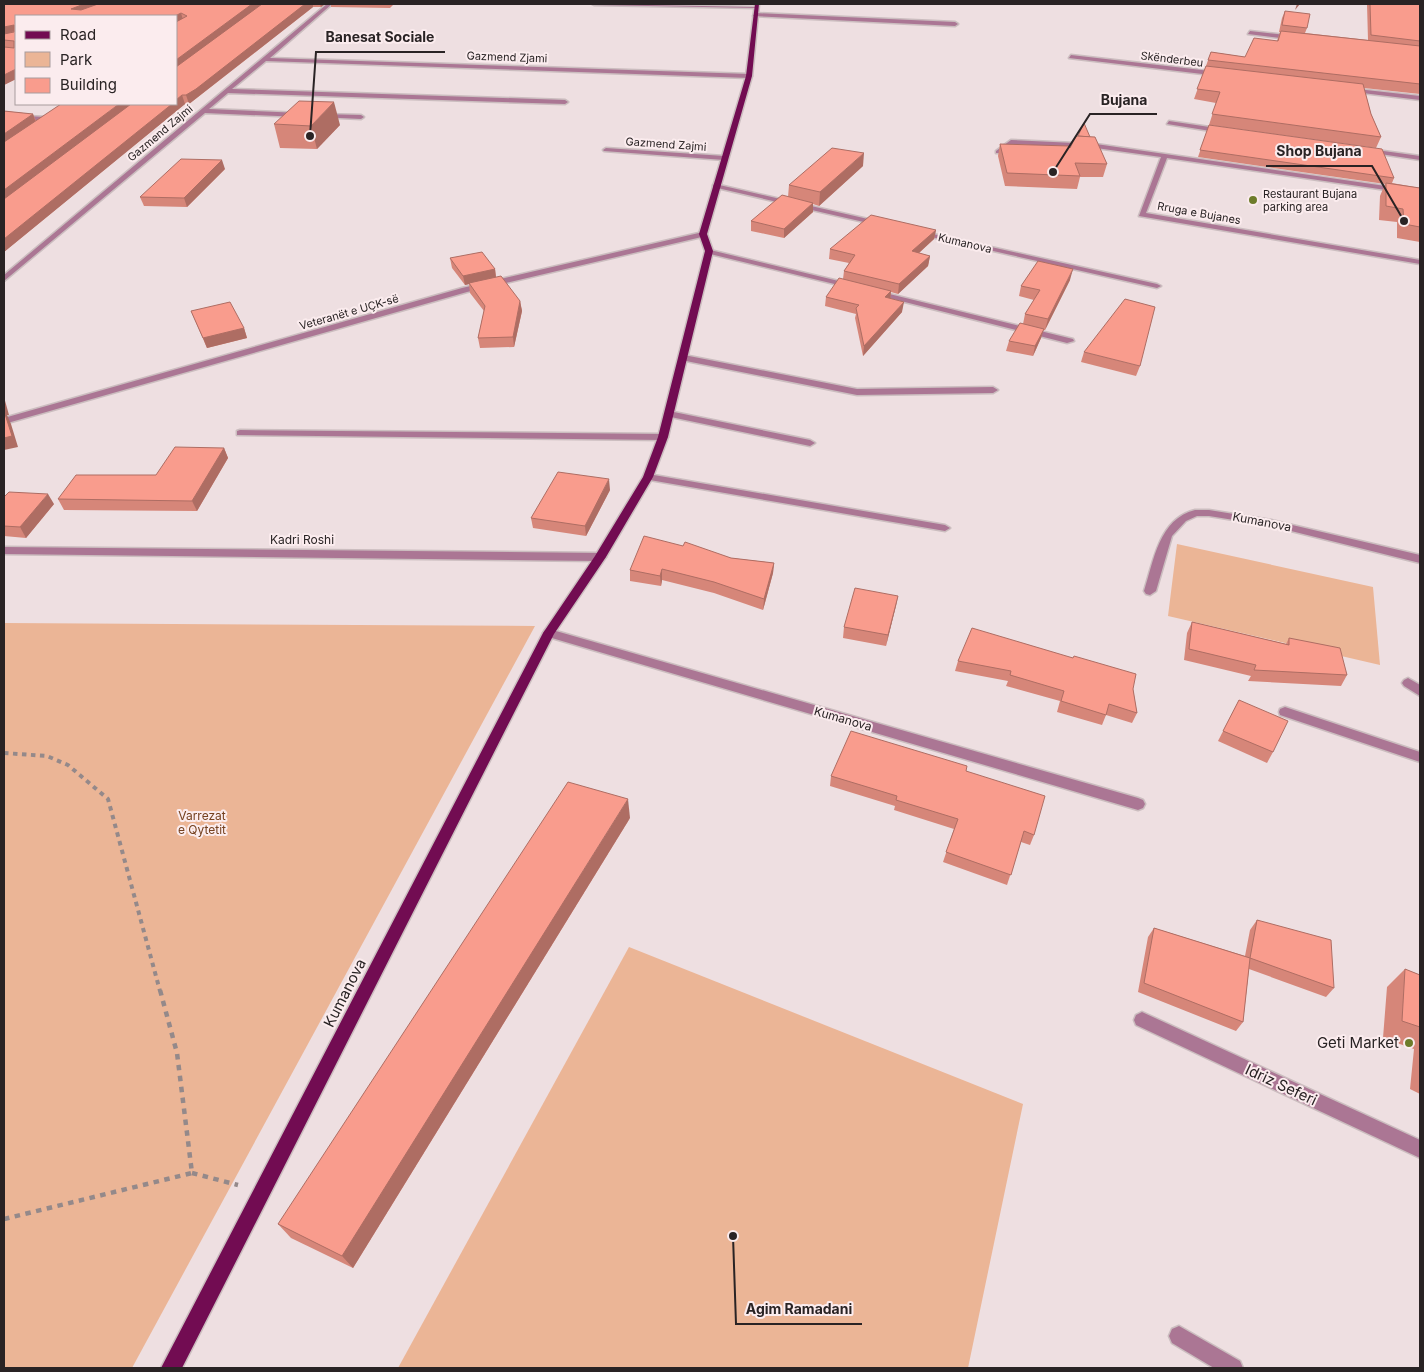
<svg xmlns="http://www.w3.org/2000/svg" width="1424" height="1372" font-family="Inter,sans-serif">
<rect width="100%" height="100%" fill="#eedfe1"/>
<g fill="#ebb596">
<polygon points="1177,544 1373,587 1380,665 1168,616"/>
<polygon points="4,623 535,626 132,1368 4,1368"/>
<polygon points="629,947 1023,1104 968,1368 398,1368"/>
</g>
<g fill="none" stroke-linecap="round" stroke-linejoin="round">
<g stroke="#cbbdbf" stroke-width="3">
<g id="minor">
<polygon points="327,4 332,4 270,58 749,74 752,76 749,78 266,61 232,89 565,100 568,102 565,104 228,93 209,109 301,113 304,115 301,117 205,113 4,281 4,275"/>
<polygon points="592,4 756,7 758,8 594,5"/>
<polygon points="755,13 955,22 958,24 955,26 753,16"/>
<polygon points="1250,31 1296,36 1299,38 1296,40 1248,34"/>
<polygon points="1071,55 1219,72 1222,74 1219,76 1069,58"/>
<polygon points="1348,88 1420,96 1420,100 1346,91"/>
<polygon points="321,114 361,115 364,117 361,119 319,117"/>
<polygon points="4,115 47,117 50,119 47,121 4,119"/>
<polygon points="1169,121 1223,129 1226,131 1223,133 1167,124"/>
<polygon points="1011,140 1096,144 1420,191 1420,195 1167,158 1146,213 1420,260 1420,264 1139,216 1161,157 1096,148 1012,144 1000,153 996,153 996,151"/>
<polygon points="606,148 724,156 727,158 724,160 604,151 603,150"/>
<polygon points="1369,149 1420,156 1420,160 1367,152 1367,150"/>
<polygon points="715,184 881,222 885,224 881,226 713,187 713,185"/>
<polygon points="915,230 1157,284 1161,286 1157,288 918,234 914,232"/>
<polygon points="703,232 706,232 706,236 467,292 4,424 4,418 462,288"/>
<polygon points="706,249 851,284 855,286 851,288 706,253"/>
<polygon points="873,290 1073,339 1074,341 1067,343 873,294"/>
<polygon points="684,355 857,389 993,387 998,390 993,393 857,395 681,360 681,356"/>
<polygon points="669,411 810,440 815,443 810,446 666,416 664,414"/>
<polygon points="240,430 663,434 668,437 663,440 237,435 237,431"/>
<polygon points="648,474 945,525 950,528 945,531 644,479 643,477"/>
<path d="M 1195,510 L 1209,510 L 1271,520 L 1420,555 L 1420,563 L 1271,526 L 1209,516 L 1197,516 L 1186,521 L 1172,536 L 1156,591 L 1150,595 L 1146,594 L 1144,591 C 1154,560 1159,519 1195,510 Z"/>
<polygon points="4,547 600,553 606,557 600,561 4,554"/>
<polygon points="549,629 1138,798 1143,800 1145,804 1143,808 1138,810 545,636 543,633 545,630"/>
<polygon points="1408,678 1420,685 1420,696 1404,686 1402,683 1404,680"/>
<polygon points="1285,707 1420,752 1420,762 1280,715 1279,712 1280,709"/>
<polygon points="1142,1012 1420,1140 1420,1158 1136,1025 1134,1020 1136,1015"/>
<polygon points="1179,1326 1240,1361 1243,1368 1214,1368 1172,1343 1169,1336 1172,1329"/>
</g>
</g>
<g stroke="#cbbdbf" stroke-width="3">
<polygon id="major" points="755,4 759,4 752,76 707,234 713,251 668,437 653,477 606,557 554,634 182,1368 161,1368 543,633 595,556 643,477 658,437 705,251 699,234 746,76"/>
</g>
<polyline stroke="#94898a" stroke-width="4" stroke-dasharray="4.5 4.5" stroke-linecap="butt" points="4,753 47,756 68,765 108,799 160,991"/>
<g stroke="#94898a" stroke-width="4.5" stroke-dasharray="5.5 5.5" stroke-linecap="butt">
<polyline points="192,1173 238,1185"/>
<polyline points="4,1219 192,1173 177,1053 160,990"/>
</g>
<use href="#minor" fill="#ab7694" fill-rule="evenodd"/>
<use href="#major" fill="#720c52" fill-rule="evenodd"/>
</g>
<g fill="#d68679">
<polygon points="4,4 325,4 321,7 313,7 308,11 198,97 189,104 185,104 4,252 4,111 33,114 36,121 176,104 176,16 16,16 16,79 4,85"/>
<polygon points="331,4 394,4 390,8 331,7"/>
<polygon points="1367,4 1420,4 1420,94 1364,88 1371,114 1381,137 1376,148 1209,125 1216,103 1194,99 1211,52 1245,57 1277,41 1280,32 1279,32 1282,18 1285,11 1307,28 1305,33 1368,40"/>
<polygon points="274,124 340,125 317,149 280,148"/>
<polygon points="1209,125 1394,178 1392,183 1420,188 1420,242 1397,238 1397,222 1379,220 1380,196 1385,184 1198,157"/>
<polygon points="1090,137 1107,164 1103,177 1080,177 1077,189 1005,186 998,156 1000,144 1070,148"/>
<polygon points="863,166 819,206 813,204 813,212 784,238 751,231 751,221 788,197 789,185"/>
<polygon points="225,169 187,207 144,206 140,197"/>
<polygon points="936,230 934,239 919,253 930,256 928,266 898,294 891,292 890,299 902,312 863,356 855,318 856,314 825,306 826,297 843,279 844,271 849,263 829,259 830,249"/>
<polygon points="450,258 495,269 496,277 520,301 522,311 514,347 480,348 478,338 484,311 470,293 469,284 465,285 452,268"/>
<polygon points="1070,280 1045,330 1043,330 1041,338 1033,356 1006,351 1009,341 1023,324 1025,314 1034,300 1019,296 1021,286"/>
<polygon points="191,311 244,328 247,338 207,348"/>
<polygon points="1084,352 1140,366 1136,376 1081,362"/>
<polygon points="224,448 228,458 197,511 64,510 58,499 156,475"/>
<polygon points="610,490 586,536 533,528 531,518"/>
<polygon points="4,497 54,504 26,538 4,536"/>
<polygon points="683,546 731,558 774,563 773,573 763,610 714,593 662,580 661,586 630,581 630,570"/>
<polygon points="898,596 886,646 843,638 844,627"/>
<polygon points="1192,622 1286,644 1289,638 1347,675 1341,686 1248,681 1251,676 1184,660 1187,633"/>
<polygon points="958,661 1133,689 1137,713 1132,723 1106,715 1102,725 1057,712 1060,701 1006,686 1008,681 955,671"/>
<polygon points="1239,700 1273,752 1267,763 1218,741"/>
<polygon points="966,771 1034,835 1030,845 1021,842 1007,885 943,862 954,829 894,810 895,806 830,786 831,776"/>
<polygon points="630,818 353,1268 291,1238 278,1224"/>
<polygon points="1257,920 1334,988 1326,997 1249,969 1243,1022 1236,1031 1138,992 1148,937 1154,928 1245,956 1250,930"/>
<polygon points="1405,969 1420,975 1420,1094 1410,1089 1414,1049 1383,1038 1387,987"/>
</g>
<g fill="#ae6d63">
<polygon points="84,4 104,4 74,16 71,9"/>
<polygon points="252,4 264,4 176,69 176,60"/>
<polygon points="305,4 313,4 313,7 189,104 186,95"/>
<polygon points="320,4 325,4 321,7"/>
<polygon points="1297,4 1300,4 1295,10"/>
<polygon points="181,13 183,20 176,25 176,16 175,16"/>
<polygon points="14,25 16,30 4,36 4,27"/>
<polygon points="16,69 16,79 4,85 4,75"/>
<polygon points="182,95 185,104 4,252 4,239 172,104 176,104 176,100"/>
<polygon points="334,102 340,125 317,149 311,126"/>
<polygon points="119,104 133,104 4,203 4,190"/>
<polygon points="33,114 36,123 4,145 4,134"/>
<polygon points="864,153 863,166 819,206 820,192"/>
<polygon points="222,160 225,169 187,207 184,198"/>
<polygon points="813,203 813,212 784,238 784,229"/>
<polygon points="936,230 934,239 910,261 912,251"/>
<polygon points="930,256 928,266 898,294 899,284"/>
<polygon points="495,269 496,278 465,285 463,276"/>
<polygon points="1073,269 1070,280 1045,330 1048,319"/>
<polygon points="891,291 890,301 885,297"/>
<polygon points="520,301 522,311 514,347 513,337"/>
<polygon points="904,302 902,312 863,356 864,346"/>
<polygon points="244,328 247,338 207,348 203,338"/>
<polygon points="1044,329 1041,338 1033,356 1035,346"/>
<polygon points="4,397 9,415 7,415 11,424 18,447 4,450"/>
<polygon points="224,448 228,458 197,511 192,501"/>
<polygon points="609,479 610,490 586,536 585,526"/>
<polygon points="48,494 54,504 26,538 20,527"/>
<polygon points="774,563 773,573 763,610 764,599"/>
<polygon points="662,569 662,580 661,586 660,576"/>
<polygon points="898,596 896,606 886,646 888,635"/>
<polygon points="628,799 630,818 353,1268 342,1256"/>
</g>
<g fill="#f99c8d" stroke="#ae6d63">
<polygon points="4,4 84,4 71,9 81,10 98,4 252,4 176,60 176,22 187,16 181,13 175,16 16,16 16,69 4,75 4,47 14,48 14,41 4,40 4,34 14,32 14,25 4,27"/>
<polygon points="262,4 305,4 196,89 186,95 182,95 176,100 176,67"/>
<polygon points="1370,4 1420,4 1420,41 1371,35"/>
<polygon points="1285,11 1310,14 1307,28 1282,25"/>
<polygon points="1281,31 1420,46 1420,84 1208,60 1211,52 1245,57 1254,38 1278,41"/>
<polygon points="1206,66 1363,84 1371,114 1381,137 1212,114 1220,92 1197,89"/>
<polygon points="299,101 334,102 311,126 274,124"/>
<polygon points="61,104 119,104 4,190 4,142"/>
<polygon points="131,104 172,104 4,239 4,199"/>
<polygon points="4,111 33,114 4,134"/>
<polygon points="1084,123 1090,137 1078,136"/>
<polygon points="1209,125 1382,149 1394,178 1200,150"/>
<polygon points="1076,136 1095,137 1107,164 1075,163 1080,176 1007,173 1000,144 1069,146 1070,148"/>
<polygon points="832,148 864,153 820,192 789,185"/>
<polygon points="181,159 222,160 184,198 140,197"/>
<polygon points="1386,183 1420,188 1420,227 1404,224 1403,209 1386,206"/>
<polygon points="782,195 813,203 784,229 751,221"/>
<polygon points="871,215 936,230 912,251 930,256 899,284 844,271 855,255 830,249"/>
<polygon points="482,252 495,269 463,276 450,258"/>
<polygon points="1038,261 1073,269 1048,319 1025,314 1040,290 1021,286"/>
<polygon points="501,276 520,301 513,337 478,338 485,306 469,283"/>
<polygon points="839,278 891,291 885,297 904,302 864,346 856,308 859,305 826,297"/>
<polygon points="1125,299 1155,307 1140,366 1084,352"/>
<polygon points="230,302 244,328 203,338 191,311"/>
<polygon points="1020,323 1044,329 1035,346 1009,341"/>
<polygon points="4,414 5,414 12,436 4,438"/>
<polygon points="175,447 224,448 192,501 58,499 76,475 156,475"/>
<polygon points="558,472 609,479 585,526 531,518"/>
<polygon points="9,492 48,494 20,527 4,526 4,497"/>
<polygon points="644,536 683,546 685,542 731,558 774,563 764,599 714,582 662,569 660,576 630,570"/>
<polygon points="855,588 898,596 888,635 844,627"/>
<polygon points="1192,622 1289,645 1289,638 1340,648 1347,675 1254,670 1256,665 1189,649"/>
<polygon points="972,628 1073,658 1074,656 1136,674 1133,689 1137,713 1109,704 1106,715 1061,701 1064,691 1010,675 1011,671 958,661"/>
<polygon points="1239,700 1288,721 1273,752 1223,731"/>
<polygon points="851,731 967,766 966,771 1045,796 1034,835 1024,831 1011,875 946,852 958,819 896,800 897,796 831,776"/>
<polygon points="568,782 628,799 342,1256 278,1224"/>
<polygon points="1257,920 1331,940 1334,988 1250,958"/>
<polygon points="1154,928 1250,958 1243,1022 1144,983"/>
<polygon points="1405,969 1420,975 1420,1027 1402,1021"/>
</g>
<g fill="#6d7c2a" stroke="#fbecee" stroke-width="2">
<circle cx="1253" cy="200" r="5"/>
<circle cx="1409" cy="1043" r="5"/>
</g>
<g text-anchor="middle" stroke-width="4" stroke-linejoin="round" paint-order="stroke">
<g font-size="11" fill="#292324" stroke="#fbecee">
<text transform="translate(507 57) rotate(2)" y="4">Gazmend Zjami</text>
<text transform="translate(1172 59) rotate(7)" y="4">Skënderbeu</text>
<text transform="translate(160 133) rotate(-40)" y="4">Gazmend Zajmi</text>
<text transform="translate(666 144) rotate(4)" y="4">Gazmend Zajmi</text>
<text transform="translate(1199 213) rotate(10)" y="4">Rruga e Bujanes</text>
<text transform="translate(965 243) rotate(13)" y="4">Kumanova</text>
<text transform="translate(349 312) rotate(-16)" y="4">Veteranët e UÇK-së</text>
</g>
<g font-size="11" fill="#292324" stroke="#fbecee" text-anchor="start">
<text x="1263" y="198">Restaurant Bujana<tspan x="1263" dy="13">parking area</tspan></text>
</g>
<g font-size="12" fill="#292324" stroke="#fbecee">
<text transform="translate(1262 522) rotate(11)" y="4">Kumanova</text>
<text x="302" y="544">Kadri Roshi</text>
<text transform="translate(843 719) rotate(16)" y="4">Kumanova</text>
</g>
<g font-size="12" fill="#75411f" stroke="#fbecee">
<text x="202" y="820">Varrezat<tspan x="202" dy="14">e Qytetit</tspan></text>
</g>
<g font-size="15" fill="#292324" stroke="#fbecee">
<text transform="translate(345 993) rotate(-63)" y="5">Kumanova</text>
<text transform="translate(1281 1085) rotate(25)" y="5">Idriz Seferi</text>
</g>
<g font-size="15" fill="#292324" stroke="#fbecee" text-anchor="end">
<text x="1399" y="1048">Geti Market</text>
</g>
</g>
<path fill="none" stroke="#292324" stroke-width="2" d="M310 136L316 52H445M1053 172L1090 114H1157M1404 221L1372 166H1266M733 1236L736 1324H862"/>
<g fill="#292324" stroke="#fbecee" stroke-width="2">
<circle cx="310" cy="136" r="5"/>
<circle cx="1053" cy="172" r="5"/>
<circle cx="1404" cy="221" r="5"/>
<circle cx="733" cy="1236" r="5"/>
</g>
<g font-size="14" text-anchor="middle" font-weight="bold" fill="#292324" stroke="#fbecee" stroke-width="4" stroke-linejoin="round" paint-order="stroke">
<text x="380" y="42">Banesat Sociale</text>
<text x="1124" y="105">Bujana</text>
<text x="1319" y="156">Shop Bujana</text>
<text x="799" y="1314">Agim Ramadani</text>
</g>
<rect width="1424" height="1372" fill="none" stroke="#292324" stroke-width="10"/>
<rect x="15" y="15" width="162" height="90" fill="#fbecee" stroke="#a79c9d"/>
<rect x="25" y="31" width="25" height="8" fill="#720c52" stroke="#a79c9d"/>
<text x="60" y="40" font-size="15" fill="#292324">Road</text>
<rect x="25" y="52" width="25" height="15" fill="#ebb596" stroke="#a79c9d"/>
<text x="60" y="65" font-size="15" fill="#292324">Park</text>
<rect x="25" y="78" width="25" height="15" fill="#f99c8d" stroke="#a79c9d"/>
<text x="60" y="90" font-size="15" fill="#292324">Building</text>
</svg>
